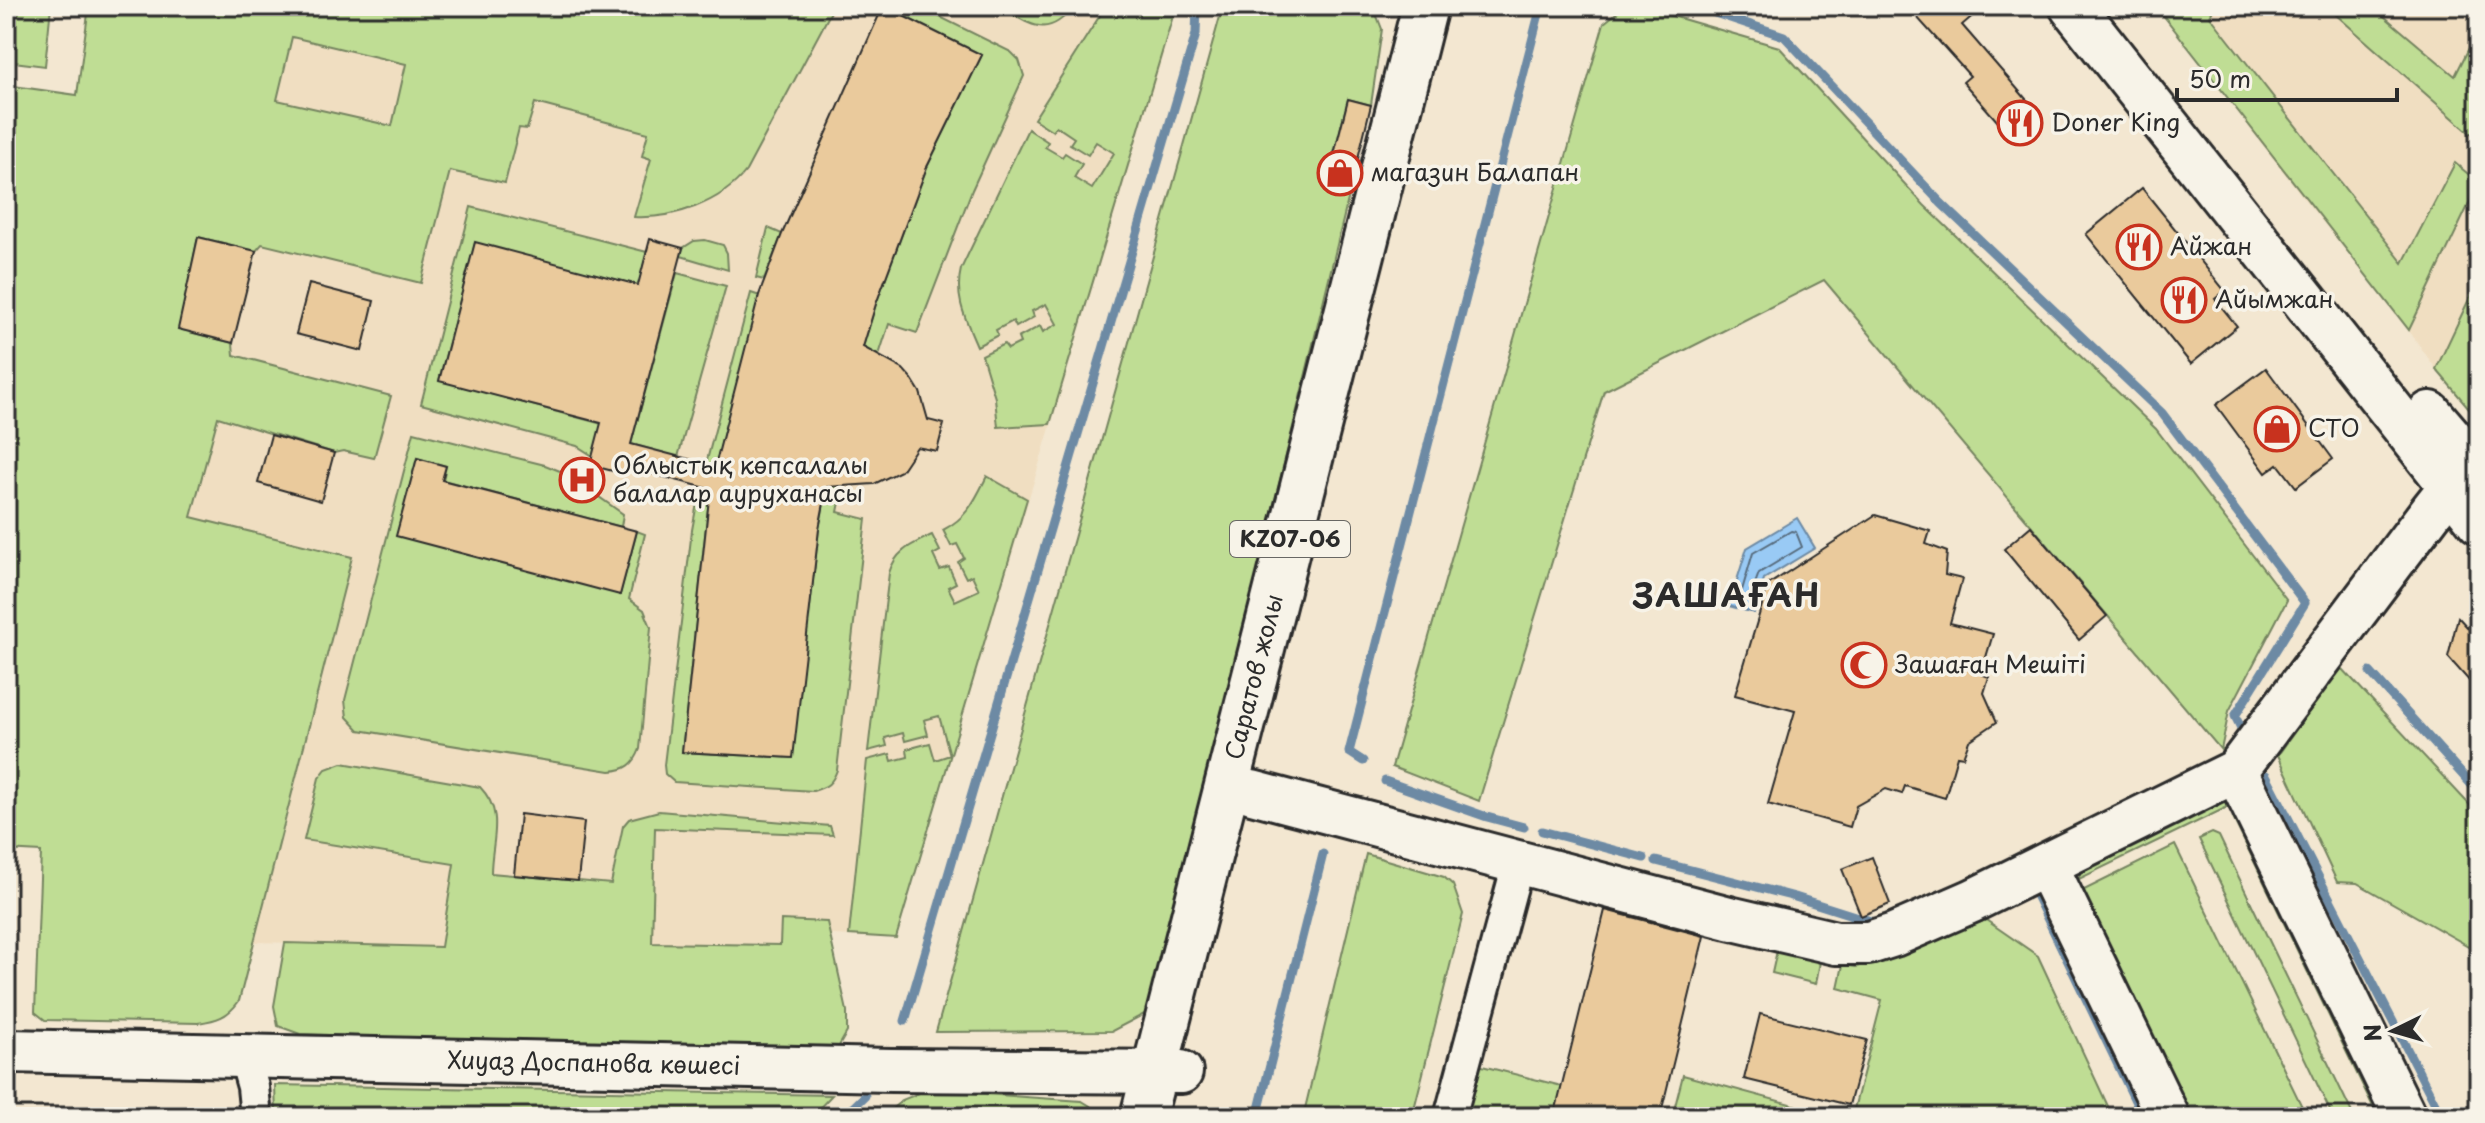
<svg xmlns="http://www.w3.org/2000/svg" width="2485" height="1123" font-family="'Playpen Sans',sans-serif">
<rect width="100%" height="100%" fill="#f3e7d1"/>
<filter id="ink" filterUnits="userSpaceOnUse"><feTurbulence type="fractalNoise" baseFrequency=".0125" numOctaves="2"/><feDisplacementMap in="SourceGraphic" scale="16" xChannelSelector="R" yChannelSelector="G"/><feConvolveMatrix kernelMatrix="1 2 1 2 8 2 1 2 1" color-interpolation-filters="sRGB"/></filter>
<g filter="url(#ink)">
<g fill="#f0dec1">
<polygon points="192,6 1147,6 1166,44 896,938 790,933 787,965 441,947 38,936 41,852 6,850"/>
<polygon points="2156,6 2479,6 2479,420 2436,369 2395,311 2309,205"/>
</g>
<g fill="#bfdd94" stroke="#758460" stroke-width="2" fill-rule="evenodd">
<polygon points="6,6 51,6 45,66 6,61"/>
<path d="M 89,6 L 834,6 L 746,171 C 721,203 673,219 634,217 L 651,159 L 642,156 L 648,133 L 535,103 L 527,129 L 519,128 L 505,183 L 450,171 L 421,283 L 262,244 L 256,251 L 198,237 L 179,329 L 233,343 L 234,355 L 391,396 L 374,458 L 343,451 L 334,453 L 218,417 L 191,517 L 352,557 L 239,1001 C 228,1017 217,1020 198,1023 L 45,1020 L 35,1012 L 41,852 L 6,850 L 6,85 L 77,95 ZM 292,37 L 406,64 L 392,126 L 277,100 Z"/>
<polygon points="883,6 918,6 1011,52 1019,60 1024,76 972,190 917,333 889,324 879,355 862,350 876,304 927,167 982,55"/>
<path d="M 997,6 L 1074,6 C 1046,42 1030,23 997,6 Z"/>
<path d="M 1106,6 L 1176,6 L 1050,424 L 998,427 L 995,398 L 982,355 L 1004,344 L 1008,349 L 1020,343 L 1018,338 L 1040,326 L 1043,332 L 1057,324 L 1046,304 L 1032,311 L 1034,317 L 1016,327 L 1013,321 L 996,330 L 998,335 L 977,346 C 966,320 954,298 961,269 L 1028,129 L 1048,142 L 1045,147 L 1062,157 L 1065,153 L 1082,164 L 1074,178 L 1092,189 L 1114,153 L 1096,142 L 1088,155 L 1070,144 L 1074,138 L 1056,126 L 1053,131 L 1034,119 Z"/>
<polygon points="1223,6 1373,6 1382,29 1371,105 1348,99 1326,185 1350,191 1152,1010 1112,1031 936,1032"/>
<polygon points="1625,6 1650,6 1655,11 1779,47 1924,205 2156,429 2287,600 2229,711 2221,750 1824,280 1604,391 1479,801 1392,767 1604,23"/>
<polygon points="2156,6 2215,6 2210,16 2403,263 2455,163 2479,183 2409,330"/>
<polygon points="2326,6 2372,6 2455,76 2479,28 2479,133 2470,133"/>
<polygon points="471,207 647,252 642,271 644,287 475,243 439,380 606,425 593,456 577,446 421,404"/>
<polygon points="768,228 782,234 764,280 756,278"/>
<polygon points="705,240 723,245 727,253 728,270 681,256 683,248 694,241"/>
<polygon points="677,273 726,286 678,457 631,444"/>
<polygon points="2479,278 2479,420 2436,369"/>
<polygon points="751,293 760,296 715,467 706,464"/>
<path d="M 414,432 L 545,465 L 565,473 L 623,514 L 621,527 L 443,480 L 446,466 L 417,458 L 397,535 L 620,594 L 637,531 L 645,534 L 629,599 L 644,610 L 651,627 L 640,749 C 634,765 626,770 610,771 L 359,730 L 347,717 L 345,700 Z"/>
<path d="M 987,476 L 1027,499 L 896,938 L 849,935 L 867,760 L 890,754 L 892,761 L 908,757 L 907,749 L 930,743 L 935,760 L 950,755 L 939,716 L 924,720 L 928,735 L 905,741 L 903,733 L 885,738 L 887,746 L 868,751 L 889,573 C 896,550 911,545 932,535 L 940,551 L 933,555 L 940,570 L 949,567 L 956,583 L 948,587 L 955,601 L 979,590 L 972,575 L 966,578 L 958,562 L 964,558 L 957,544 L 951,546 L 943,530 C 968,517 975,500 987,476 Z"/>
<path d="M 828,484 L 843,487 L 838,512 L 866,519 L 837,770 C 832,784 827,787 813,791 L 674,782 L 665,774 L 664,765 L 692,530 L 700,487 L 710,489 L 682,752 L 792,758 L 819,529 Z"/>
<polygon points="2341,667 2479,815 2479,952 2357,883 2337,882 2278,755"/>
<path d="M 342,763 L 480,787 C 506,814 491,840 491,873 L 611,884 L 623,826 L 629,819 L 659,811 L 830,826 L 833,835 L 655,828 L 652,943 L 780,945 L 781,920 L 827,922 L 847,1011 L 847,1032 L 839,1046 L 823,1051 L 805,1052 L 300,1034 L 278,1026 L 274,1006 L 285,943 L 441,947 L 454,864 L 304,840 L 319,778 L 326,769 Z"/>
<polygon points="2223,800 2238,802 2077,880 2083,870"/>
<polygon points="2244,813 2390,1117 2378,1117 2233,818"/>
<polygon points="2212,833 2219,836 2354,1117 2333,1117 2199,839"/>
<polygon points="2175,845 2307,1117 2184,1117 2078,893"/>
<polygon points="1366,854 1444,877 1453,885 1463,914 1412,1117 1303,1117"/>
<polygon points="1986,920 2038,956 2113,1117 1852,1117 1882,1000 1838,988 1843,965 1856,967 1871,963"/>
<polygon points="1778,946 1821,956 1816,984 1772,973"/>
<polygon points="1478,1065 1673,1114 1683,1075 1838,1117 1581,1117 1550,1109 1547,1117 1465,1117"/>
<polygon points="275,1085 832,1095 811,1117 276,1117"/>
<polygon points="927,1090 1082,1101 1100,1112 1103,1117 883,1117 902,1100"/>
</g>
<polygon fill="#99caf5" stroke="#6d8aa4" stroke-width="2" points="1797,518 1815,548 1764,579 1754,613 1729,606 1747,548"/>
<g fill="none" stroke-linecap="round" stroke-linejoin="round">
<polygon stroke="#576b7c" stroke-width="2" points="1791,531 1796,532 1802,547 1759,573 1749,600 1742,601 1740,597 1753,553"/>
<g stroke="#6d8aa4" stroke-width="9">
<polyline points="1694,6 1784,36 1941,203 2162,413 2305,603 2235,716 2243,732"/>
<polyline points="2370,672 2479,793"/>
<polyline points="1363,761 1349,752 1541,6"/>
<polyline points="2266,775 2442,1117"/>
<polyline points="1385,781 1487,817 1524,827"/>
<polyline points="1542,831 1644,858"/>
<polyline points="1656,861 1795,897 1880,924"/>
<polyline points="2036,895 2143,1117"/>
<polyline points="905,1021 1196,34 1197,6"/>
<polyline points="843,1117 865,1096"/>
<polyline points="1257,1117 1323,854"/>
</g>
</g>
<g fill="#eaca9c" stroke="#2b2b2b" stroke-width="2">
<polygon points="883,6 982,55 927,167 876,304 863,347 903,369 912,379 920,392 928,420 944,424 937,451 917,447 901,471 874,484 827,487 819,529 793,758 682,752 710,489 626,467 624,474 590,465 601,423 439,381 475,242 638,285 650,239 683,248 631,444 715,466 759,295 782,234"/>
<polygon points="1907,6 1984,6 1962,25 2039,114 2012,138 1963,82 1970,76"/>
<polygon points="1348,99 1371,105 1350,191 1326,186"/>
<polygon points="2142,188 2225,291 2215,299 2237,326 2191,364 2086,234"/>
<polygon points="198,237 256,251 233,343 178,329"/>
<polygon points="309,284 374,301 362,351 296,334"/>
<polygon points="2266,368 2333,459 2296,487 2278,464 2266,473 2216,405"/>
<polygon points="271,435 334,453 321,501 258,483"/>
<polygon points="417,458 446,466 442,480 637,531 620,595 396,536"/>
<polygon points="1875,515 1930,531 1926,544 1947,552 1945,575 1962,579 1950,623 1993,634 1981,674 1989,677 1984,693 1997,722 1969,741 1963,757 1957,756 1945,798 1905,786 1902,794 1886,789 1856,806 1850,827 1768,804 1795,711 1735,695 1768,585"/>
<polygon points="2031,526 2107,616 2079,640 2004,549"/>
<polygon points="2458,617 2479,640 2479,692 2448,657"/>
<polygon points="520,814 584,822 578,881 514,875"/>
<polygon points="1872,857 1890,904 1861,916 1842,869"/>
<polygon points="1605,910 1704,936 1660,1117 1554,1117"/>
<polygon points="1760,1014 1867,1040 1849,1105 1744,1079"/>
</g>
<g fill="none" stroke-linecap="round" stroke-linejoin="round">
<g stroke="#2b2b2b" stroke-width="36">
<g id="street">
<polyline points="244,1055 253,1087 256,1117"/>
<polyline points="1450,1117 1518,864"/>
</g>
</g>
<g stroke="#2b2b2b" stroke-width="48">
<g id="secondary">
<polyline points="2236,771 2405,1117"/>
<polyline points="1252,792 1729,918 1836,943 1869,943 1894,935 1972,901 2236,771 2432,510 2451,486 2475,466"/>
<polyline points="2046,865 2168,1117"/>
<path id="s1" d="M 6,1051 L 891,1070 L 1181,1072"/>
</g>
</g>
<g stroke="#2b2b2b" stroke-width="50">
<g id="primary">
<polyline points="2072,6 2479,521"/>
<polyline points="2430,414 2479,471"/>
<path id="s2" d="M 1143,1117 L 1425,6"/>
</g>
</g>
<use href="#street" stroke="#f7f3e8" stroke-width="30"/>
<use href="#secondary" stroke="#f7f3e8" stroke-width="42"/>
<use href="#primary" stroke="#f7f3e8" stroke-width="44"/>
</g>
</g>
<defs>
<g id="restaurant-ring" transform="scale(2.3)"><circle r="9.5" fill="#f7f3e8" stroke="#c8321e" stroke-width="1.5"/><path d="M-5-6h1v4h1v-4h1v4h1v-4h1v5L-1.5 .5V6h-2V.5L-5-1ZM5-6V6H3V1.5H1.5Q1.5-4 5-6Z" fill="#c8321e"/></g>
<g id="shop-ring" transform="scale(2.3)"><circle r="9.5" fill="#f7f3e8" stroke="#c8321e" stroke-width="1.5"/><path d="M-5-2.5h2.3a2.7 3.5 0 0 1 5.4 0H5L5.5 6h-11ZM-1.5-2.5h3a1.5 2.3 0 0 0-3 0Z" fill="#c8321e"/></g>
<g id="hospital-ring" transform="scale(2.3)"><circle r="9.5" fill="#f7f3e8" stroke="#c8321e" stroke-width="1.5"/><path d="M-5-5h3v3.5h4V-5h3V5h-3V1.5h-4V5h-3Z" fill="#c8321e"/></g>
<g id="mosque-ring" transform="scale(2.3)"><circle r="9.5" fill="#f7f3e8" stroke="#c8321e" stroke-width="1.5"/><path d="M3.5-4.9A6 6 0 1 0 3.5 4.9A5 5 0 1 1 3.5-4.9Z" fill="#c8321e"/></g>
</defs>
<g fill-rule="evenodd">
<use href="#restaurant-ring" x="2020" y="123"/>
<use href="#shop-ring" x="1340" y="173"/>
<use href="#restaurant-ring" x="2139" y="247"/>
<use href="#restaurant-ring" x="2184" y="300"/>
<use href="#shop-ring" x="2277" y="429"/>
<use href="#hospital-ring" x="582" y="480"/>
<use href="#mosque-ring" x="1864" y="665"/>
</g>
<g text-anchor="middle" stroke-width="7" stroke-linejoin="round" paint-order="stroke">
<rect fill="#f7f3e8" stroke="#686764" stroke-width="2" x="1230" y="521" width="120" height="36" rx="6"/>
<g font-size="22" font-weight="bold" fill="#2b2b2b">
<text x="1290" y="547">KZ07-06</text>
</g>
<g font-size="24" fill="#2b2b2b" stroke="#f7f3e8" text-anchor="start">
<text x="2051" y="131">Doner King</text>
<text x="1371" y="181">магазин Балапан</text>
<text x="2170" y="255">Айжан</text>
<text x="2215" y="308">Айымжан</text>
<text x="2308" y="437">СТО</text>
<text x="613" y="474">Облыстық көпсалалы<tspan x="613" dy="28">балалар ауруханасы</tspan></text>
<text x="1895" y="673">Зашаған Мешіті</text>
</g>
<g font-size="24" fill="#2b2b2b" stroke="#f7f3e8">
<text dy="8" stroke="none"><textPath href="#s2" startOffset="454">Саратов жолы</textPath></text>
<text dy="8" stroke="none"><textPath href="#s1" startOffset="588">Хиуаз Доспанова көшесі</textPath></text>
</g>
<g font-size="32" font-weight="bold" letter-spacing="2" fill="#2b2b2b" stroke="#f7f3e8">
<text x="1727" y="607">ЗАШАҒАН</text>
</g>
</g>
<rect width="2485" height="1123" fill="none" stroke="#f7f3e8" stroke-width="32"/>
<rect x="16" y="16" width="2453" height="1091" fill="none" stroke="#2b2b2b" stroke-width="3" filter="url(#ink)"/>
<g transform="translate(2393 1031) rotate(265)" stroke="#f7f3e8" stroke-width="6" paint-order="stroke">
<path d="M0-6L14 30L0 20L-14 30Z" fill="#2b2b2b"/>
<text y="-12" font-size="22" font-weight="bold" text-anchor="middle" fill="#2b2b2b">N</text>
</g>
<path d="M2177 88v12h220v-12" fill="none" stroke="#2b2b2b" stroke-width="4"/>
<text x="2189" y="88" font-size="24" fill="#2b2b2b" stroke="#f7f3e8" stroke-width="6" paint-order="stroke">50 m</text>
</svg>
